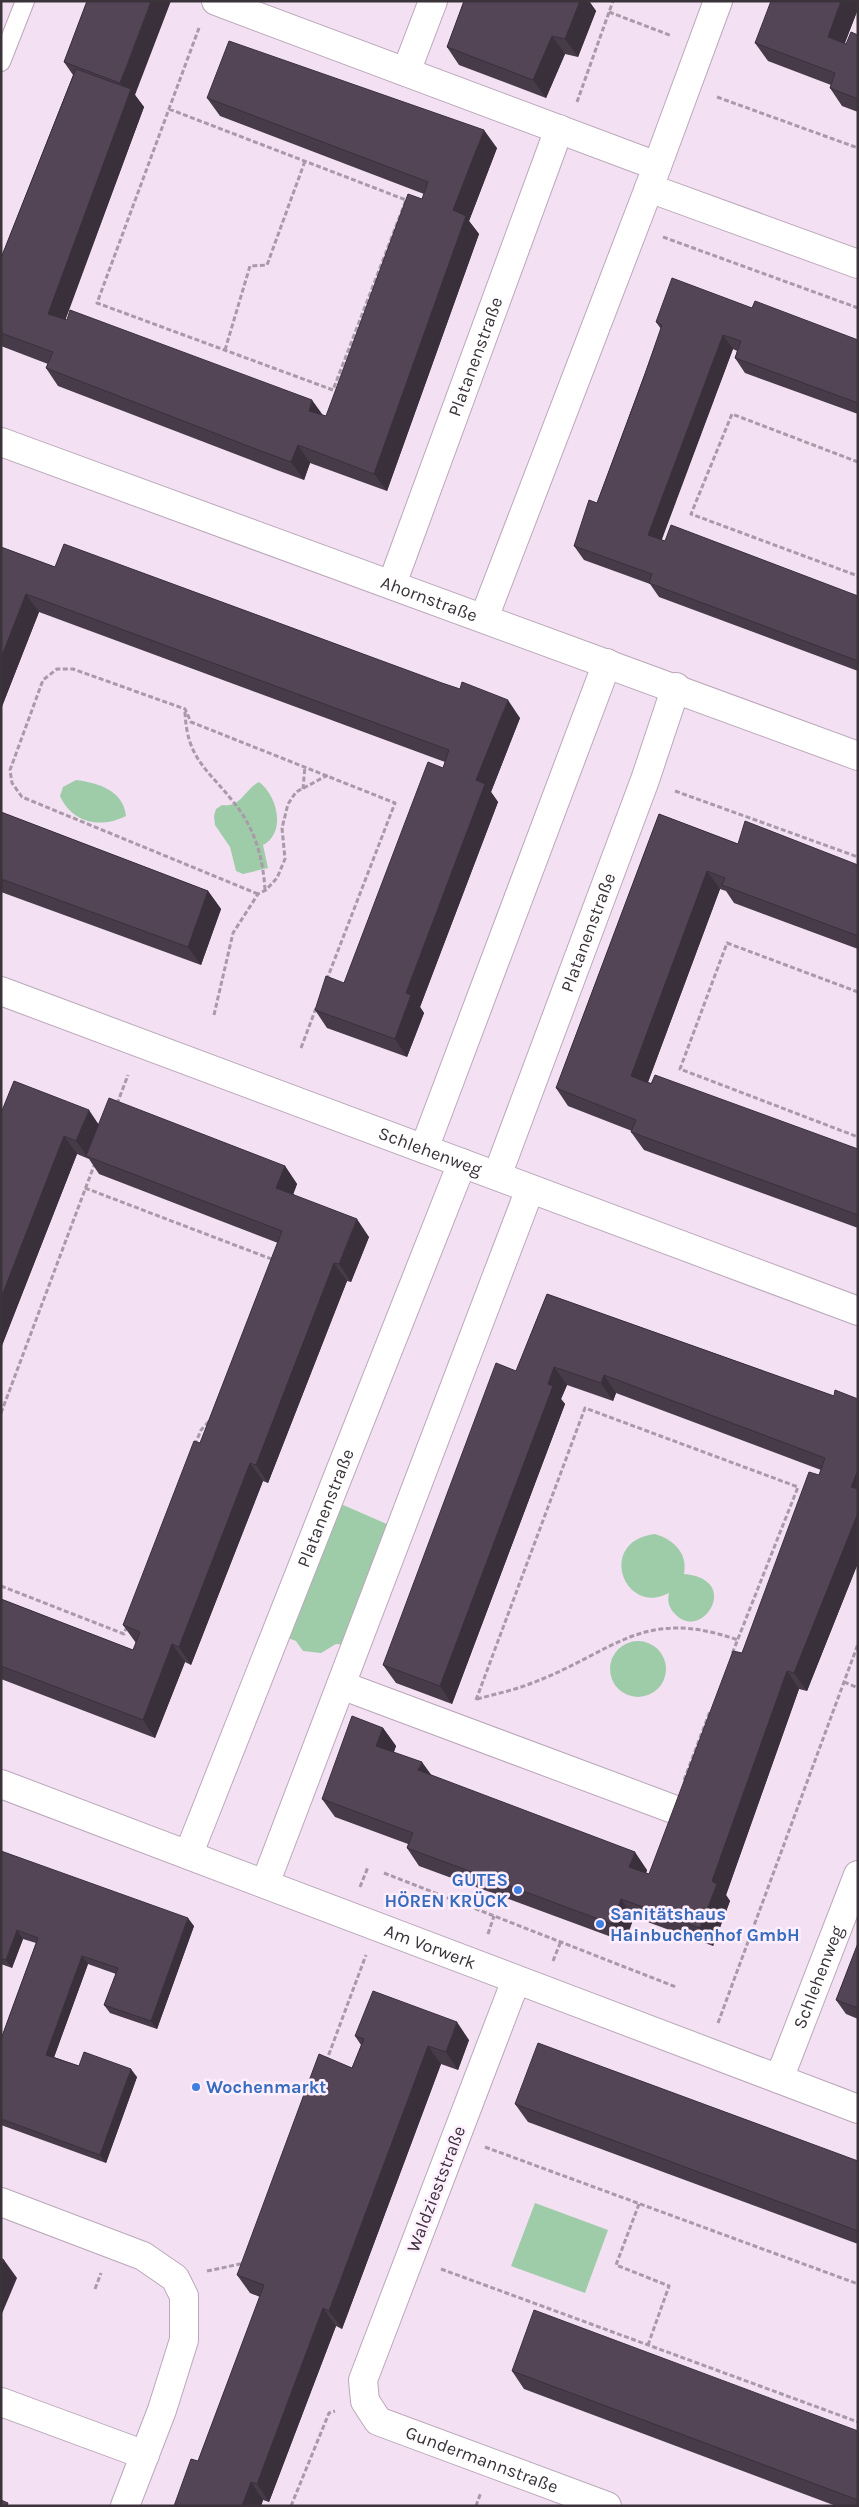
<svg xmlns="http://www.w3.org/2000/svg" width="859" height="2507" font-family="Karla,sans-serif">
<rect width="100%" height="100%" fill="#f3e0f3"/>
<g fill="#9ecca9">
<path d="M 76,780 C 98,783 123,790 126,816 C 101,829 72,823 60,796 L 63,787 Z"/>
<path d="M 259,782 C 278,796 286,833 263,845 L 268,868 L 243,874 L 236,871 L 230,847 L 215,825 L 214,816 L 216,809 L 222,805 C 241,808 245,789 259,782 Z"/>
<polygon points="334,1501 396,1528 351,1645 336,1644 321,1653 303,1651 296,1641 280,1635"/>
<path d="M 655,1534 C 674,1540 688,1553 684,1574 C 743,1579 702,1643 675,1614 C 669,1608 667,1601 669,1593 C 624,1617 596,1541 655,1534 Z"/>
<circle cx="638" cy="1669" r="28"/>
<polygon points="535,2203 608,2230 585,2293 511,2266"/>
</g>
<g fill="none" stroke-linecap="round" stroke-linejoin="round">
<g stroke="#bba8ba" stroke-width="20">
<polyline id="lane" points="1,62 25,1"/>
</g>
<g stroke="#bba8ba" stroke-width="30">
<g id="street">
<polyline points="216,1 657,166"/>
<polyline points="406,72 433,1"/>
<polyline points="649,188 858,264"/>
<path id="s1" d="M 1,442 L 858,756"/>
<path id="s2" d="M 392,584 L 559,129"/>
<polyline points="484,618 649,188 718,1"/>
<path id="s3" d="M 1,991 L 858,1311"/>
<polyline points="424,1149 607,663"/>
<path id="s4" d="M 497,1176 L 645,780 L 676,687"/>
<polyline points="341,1685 673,1809"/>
<path id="s5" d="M 1,1784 L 858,2109"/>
<path id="s6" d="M 189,1853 L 462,1163"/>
<polyline points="265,1884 530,1189"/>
<path id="s7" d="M 516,1980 L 363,2380 L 365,2401 L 378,2421 L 607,2506"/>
<path id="s8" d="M 779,2079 L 858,1875"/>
<polyline points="1,2202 143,2256 175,2278 184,2296 184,2340 162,2410 125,2506"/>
<polyline points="1,2402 145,2455"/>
</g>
</g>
<g stroke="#a99aa9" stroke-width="3" stroke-dasharray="5 2.5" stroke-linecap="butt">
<polyline points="609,12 672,36"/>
<polyline points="717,97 858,148"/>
<polyline points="577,102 613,1"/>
<polyline points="169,109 406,200 333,390 97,303 199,28"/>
<polyline points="663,237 858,308"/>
<polyline points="225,350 250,266 267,265 305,161"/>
<polyline points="858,462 732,414 691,514 858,576"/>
<path d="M 185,712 C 187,760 208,769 235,804 C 255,829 263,858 265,890"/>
<polyline points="303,789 305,766"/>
<polyline points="675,791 858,857"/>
<polyline points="258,894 22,797 12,783 10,770 43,680 57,669 73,669 185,709 191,722 395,803 327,979"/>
<polyline points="858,992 727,943 680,1069 858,1137"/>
<polyline points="214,1015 233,933 258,894 266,890 277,878 285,859 282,828 288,804 296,792 328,775"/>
<polyline points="301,1048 316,1008"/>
<polyline points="117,1104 128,1075"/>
<polyline points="85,1188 274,1260"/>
<polyline points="1,1413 95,1163"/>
<polyline points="195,1445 201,1430 211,1419"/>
<polyline points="1,1586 124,1634 127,1626"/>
<polyline points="844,1682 858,1688"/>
<path d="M 477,1699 C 495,1694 515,1690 532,1683 C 615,1652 641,1606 738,1640"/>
<polyline points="476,1700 585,1408 798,1487 732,1654"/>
<polyline points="684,1780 710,1711"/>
<polyline points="384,1873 676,1987"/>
<polyline points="360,1887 368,1867"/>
<polyline points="488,1934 494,1916"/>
<polyline points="553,1961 561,1941"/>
<polyline points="718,2023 858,1644"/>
<polyline points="326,2062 366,1955"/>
<polyline points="485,2147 858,2284"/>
<polyline points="639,2204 616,2265 669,2286 648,2345"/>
<polyline points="441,2269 858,2422"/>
<polyline points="207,2271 245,2263"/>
<polyline points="95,2289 101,2273"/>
<polyline points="291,2506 329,2413 335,2411"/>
<polyline points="476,2506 481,2492"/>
</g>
<use href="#lane" stroke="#fff" stroke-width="18"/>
<use href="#street" stroke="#fff" stroke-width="28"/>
</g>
<g fill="#473b4a">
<polygon points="87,1 135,95 144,107 65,319 322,415 326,416 424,194 220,116 207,98 497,148 469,221 479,234 387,491 310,463 304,480 274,469 58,386 46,368 48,364 1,346 1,258 73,75 64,62"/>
<polygon points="464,1 589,1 596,11 578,57 565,54 546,98 459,65 447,47"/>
<polygon points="858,1 858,9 845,43 846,44 858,35 858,112 842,106 830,88 831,85 768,61 755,43"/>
<polygon points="752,308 858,340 858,414 745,373 735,358 737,351 733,349 661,540 858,596 858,671 659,597 650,584 584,560 574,546 597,503 661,329 656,322"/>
<polygon points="1,547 55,567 520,718 491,792 498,802 420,1007 424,1013 407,1057 327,1028 315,1010 344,983 443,768 445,762 39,612 1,709"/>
<polygon points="1,812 208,891 221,909 201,965 1,892"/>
<polygon points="659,814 738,844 858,865 858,949 734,903 726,891 720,889 648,1082 858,1149 858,1228 644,1150 631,1132 632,1131 568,1106 556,1088"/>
<polygon points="1,1113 99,1124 285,1166 297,1184 293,1194 369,1237 351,1282 347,1281 268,1483 263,1481 191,1665 185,1662 155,1738 1,1679 1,1599 133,1650 136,1643 123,1625 200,1443 278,1243 99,1174 89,1159 77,1154 1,1348"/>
<polygon points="547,1294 834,1396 858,1399 858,1563 807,1691 799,1689 726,1895 730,1901 713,1946 634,1917 625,1942 419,1866 407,1848 408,1844 335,1817 322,1799 383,1728 396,1746 394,1752 431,1775 647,1870 646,1873 649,1874 742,1653 821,1470 616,1393 613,1401 567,1385 561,1399 565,1404 452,1704 396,1683 383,1665 516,1371"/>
<polygon points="1,1851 194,1926 157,2029 110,2013 104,2005 116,1974 88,1964 54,2057 79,2066 137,2077 106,2163 1,2125 1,2039 36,1943 23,1939 12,1968 1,1964"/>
<polygon points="858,1943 858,2019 846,2014 836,2000"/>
<polygon points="355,2036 469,2040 458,2070 441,2064 342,2329 336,2326 269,2502 263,2500 261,2506 174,2506 198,2461 260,2297 250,2293 237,2275 352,2068 361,2045"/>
<polygon points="515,2104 858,2161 858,2244 528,2122"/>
<polygon points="512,2371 858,2431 858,2506 836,2506 524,2389"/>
</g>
<g fill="#3a303c">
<polygon points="151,1 171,1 135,95 144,107 61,332 48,314 129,95 120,83"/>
<polygon points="580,1 589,1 596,11 578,57 565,39"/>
<polygon points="841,1 858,1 858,9 840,55 828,37"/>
<polygon points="552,36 565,54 546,98 533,80"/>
<polygon points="484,130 497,148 469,221 479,234 387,491 374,474 453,210"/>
<polygon points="723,335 733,349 658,550 648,535"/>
<polygon points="312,400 325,418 309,411"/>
<polygon points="298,445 310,463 304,480 291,462"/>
<polygon points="26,594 39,612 1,709 1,658"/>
<polygon points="508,700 520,718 491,792 498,802 420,1007 424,1013 407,1057 395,1039 406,993 476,780"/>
<polygon points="707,871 720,889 644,1093 631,1076"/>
<polygon points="208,891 221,909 201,965 188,947"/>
<polygon points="89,1110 101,1128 87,1156 76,1141"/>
<polygon points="64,1136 77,1154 1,1348 1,1298"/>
<polygon points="285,1166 297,1184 289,1206 276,1188"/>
<polygon points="357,1219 369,1237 351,1282 339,1264"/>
<polygon points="334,1263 347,1281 268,1483 256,1465"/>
<polygon points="554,1367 567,1385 561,1399 565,1404 452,1704 440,1686"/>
<polygon points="604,1375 616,1393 613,1401 601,1383"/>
<polygon points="250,1463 263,1481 191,1665 179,1647"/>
<polygon points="858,1470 858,1496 851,1487"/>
<polygon points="858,1513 858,1563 807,1691 794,1673"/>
<polygon points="172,1644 185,1662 155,1738 143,1720"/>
<polygon points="787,1671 799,1689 726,1895 730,1901 713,1946 700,1928 712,1881"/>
<polygon points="383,1728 396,1746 389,1764 376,1746"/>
<polygon points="422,1762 435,1780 418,1770"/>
<polygon points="635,1852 647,1870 642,1885 629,1867"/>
<polygon points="621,1899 634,1917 625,1942 612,1924"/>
<polygon points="188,1918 194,1926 157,2029 151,2021"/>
<polygon points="17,1930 23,1939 12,1968 6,1960"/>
<polygon points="82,1956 88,1964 52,2063 46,2055"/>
<polygon points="457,2022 469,2040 458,2070 446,2052"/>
<polygon points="428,2046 441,2064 342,2329 329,2311"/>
<polygon points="131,2069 137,2077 106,2163 100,2155"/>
<polygon points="4,2260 17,2278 1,2316 1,2267"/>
<polygon points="323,2308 336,2326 269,2502 257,2484"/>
<polygon points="251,2482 263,2500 261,2506 242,2506"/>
</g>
<g fill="#534556" stroke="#3a303c">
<polygon points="87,1 151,1 120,83 64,62"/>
<polygon points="464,1 580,1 565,39 552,36 533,80 447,47"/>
<polygon points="771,1 776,1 778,2 779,1 841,1 828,37 846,44 851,32 858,35 858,99 830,88 835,73 755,43"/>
<polygon points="229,41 484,130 453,210 466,216 374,474 298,445 291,462 261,451 46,368 53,352 1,333 1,258 76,69 131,89 48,314 67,320 70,310 312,400 309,411 326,416 408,194 422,199 428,182 207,98"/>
<polygon points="672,278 752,308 755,301 858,340 858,403 735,358 741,341 723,335 648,535 665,541 671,525 858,596 858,661 649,583 652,574 574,546 589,500 597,503 644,377 662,325 656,322"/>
<polygon points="64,544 442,683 460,689 462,682 508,700 476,780 485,784 406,993 411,995 395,1039 315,1010 326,976 344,983 428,762 443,768 449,750 26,594 1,658 1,547 55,567"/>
<polygon points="1,812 208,891 188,947 1,879"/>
<polygon points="659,814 738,844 745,821 858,865 858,936 722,885 725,878 707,871 631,1076 651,1084 655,1075 858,1149 858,1215 631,1132 636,1120 556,1088"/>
<polygon points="14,1081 89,1110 76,1141 64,1136 1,1298 1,1113"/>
<polygon points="109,1098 285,1166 276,1188 357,1219 339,1264 334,1263 256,1465 250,1463 179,1647 172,1644 143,1720 1,1666 1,1599 133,1650 140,1632 123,1625 194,1441 200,1443 282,1231 86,1156"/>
<polygon points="547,1294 834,1396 835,1390 858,1399 858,1470 851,1487 858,1489 858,1513 794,1673 787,1671 712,1881 717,1884 700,1928 621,1899 612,1924 407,1848 413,1833 322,1799 352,1716 383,1728 376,1746 422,1762 418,1770 635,1852 629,1867 649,1874 733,1651 742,1653 809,1472 819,1475 825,1458 604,1375 601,1383 554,1367 548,1384 553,1386 440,1686 383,1665 496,1363 516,1371"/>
<polygon points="1,1851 188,1918 151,2021 104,2005 118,1968 82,1956 46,2055 79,2066 84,2052 131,2069 100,2155 1,2119 1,2039 38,1938 17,1930 6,1960 1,1958"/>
<polygon points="858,1943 858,2008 836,2000"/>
<polygon points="373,1991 457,2022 446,2052 428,2046 329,2311 323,2308 257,2484 251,2482 242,2506 174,2506 191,2459 198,2461 264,2285 237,2275 319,2054 352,2068 364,2039 355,2036"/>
<polygon points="538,2043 858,2161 858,2231 515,2104"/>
<polygon points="1,2258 4,2260 1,2267"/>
<polygon points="534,2310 858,2431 858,2500 512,2371"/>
<polygon points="1,2500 8,2503 7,2506 1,2506"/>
</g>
<g fill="#3f7fe0" stroke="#feeefe" stroke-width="2">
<circle cx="518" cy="1890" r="5"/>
<circle cx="600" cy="1924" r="5"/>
<circle cx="196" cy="2087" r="5"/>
</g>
<g text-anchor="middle" stroke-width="5" stroke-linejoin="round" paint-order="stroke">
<g font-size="18" fill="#3a333a" stroke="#feeefe">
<text dy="6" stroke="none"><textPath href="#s2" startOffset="242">Platanenstraße</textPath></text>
<text dy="6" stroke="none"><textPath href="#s1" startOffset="456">Ahornstraße</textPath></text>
<text dy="6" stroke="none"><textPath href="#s4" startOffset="260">Platanenstraße</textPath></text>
<text dy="6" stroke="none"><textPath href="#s3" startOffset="458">Schlehenweg</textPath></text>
<text dy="6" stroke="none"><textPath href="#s6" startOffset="371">Platanenstraße</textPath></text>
<text dy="6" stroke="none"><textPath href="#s5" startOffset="459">Am Vorwerk</textPath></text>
<text dy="6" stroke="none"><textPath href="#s8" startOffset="109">Schlehenweg</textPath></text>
<text transform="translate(436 2189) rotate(-69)" y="6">Waldzieststraße</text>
<text dy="6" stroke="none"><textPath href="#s7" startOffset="584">Gundermannstraße</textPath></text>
</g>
<g font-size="18" font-weight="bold" fill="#366cbe" stroke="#feeefe" text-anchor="start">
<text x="508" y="1886" text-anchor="end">GUTES<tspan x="508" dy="21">HÖREN KRÜCK</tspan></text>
<text x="610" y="1920">Sanitätshaus<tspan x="610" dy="21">Hainbuchenhof GmbH</tspan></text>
<text x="206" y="2093">Wochenmarkt</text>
</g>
</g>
<rect width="859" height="2507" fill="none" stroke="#3a333a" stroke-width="5"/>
</svg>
